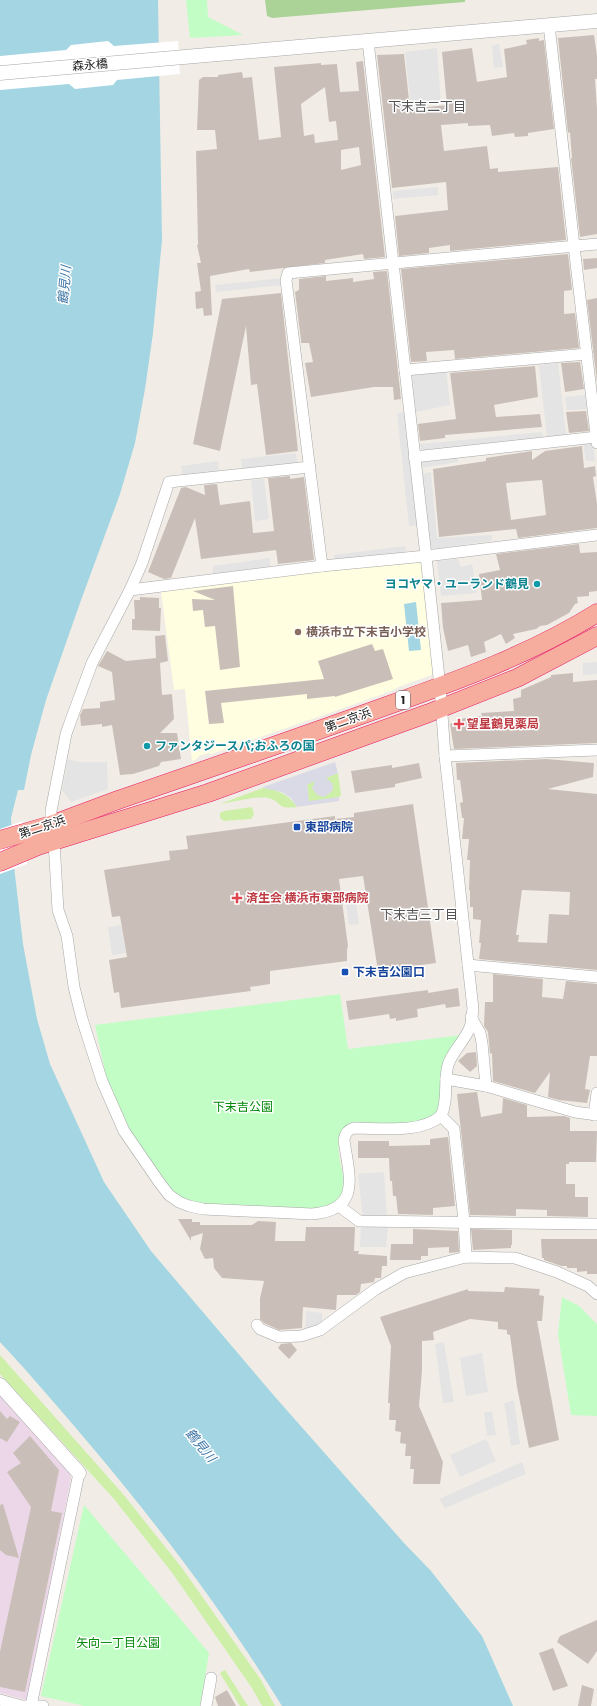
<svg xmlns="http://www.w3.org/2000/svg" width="597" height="1706" font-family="Poppins,'Noto Sans JP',sans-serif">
<rect width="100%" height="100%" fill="#f1ede6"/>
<polygon fill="#ebd7e8" points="0,1395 69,1471 71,1478 27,1700 0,1693"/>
<polygon fill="#fffee1" points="417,560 422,564 434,674 396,688 394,690 321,716 211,754 208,753 199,756 197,759 192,761 185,689 174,690 161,591"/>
<g fill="#cdefa8">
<path d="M 338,773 L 341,795 L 339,797 L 309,802 L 307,784 L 315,781 L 328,795 L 333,789 C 332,783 330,782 325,778 Z"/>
<path d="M 263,788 C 279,790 288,794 297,807 C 276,810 282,801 268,798 C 253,796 235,802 220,804 Z"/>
<polygon points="252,807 254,814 251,819 224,821 220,818 220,813 224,811"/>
<polygon points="0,1355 123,1494 182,1568 261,1680 275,1706 262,1706 252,1688 173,1574 114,1499 0,1374"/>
<polygon points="225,1670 248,1706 240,1706 220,1673"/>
</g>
<polygon fill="#abd398" points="265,0 465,0 465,2 272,18 267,16"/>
<g fill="#c1fdc4">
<polygon points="186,0 207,0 208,17 243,35 190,38"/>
<path d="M 340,994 L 348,1049 L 462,1035 C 455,1052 445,1071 441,1090 C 439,1100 442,1111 432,1118 C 419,1127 370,1123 353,1123 C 329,1133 341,1163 345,1183 C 343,1198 338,1202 326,1209 L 204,1205 L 190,1203 L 171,1192 L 129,1128 L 107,1081 L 95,1025 Z"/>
<polygon points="562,1297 579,1306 597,1324 597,1416 571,1415 558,1334"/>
<polygon points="84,1505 209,1653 200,1706 85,1706 41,1696"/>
</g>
<g fill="#e4e4e4">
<polygon points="499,44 503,67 494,68 492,46"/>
<polygon points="437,48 441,103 411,107 405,52"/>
<polygon points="438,187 438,195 393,199 393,191"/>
<polygon points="283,278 282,285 216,292 215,285"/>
<polygon points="558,363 566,435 547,438 539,365"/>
<polygon points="446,370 450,405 416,412 412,375"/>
<polygon points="585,395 587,409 567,410 565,397"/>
<polygon points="405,412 418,525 409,526 397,413"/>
<polygon points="542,432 544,439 422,453 420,444"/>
<polygon points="593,441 595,461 586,461 583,443"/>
<polygon points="296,453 297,463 242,469 241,459"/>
<polygon points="457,456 458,462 421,468 420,460"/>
<polygon points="218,461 219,472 183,476 181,466"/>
<polygon points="431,472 437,538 492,535 491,541 431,549 421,474"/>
<polygon points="264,479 269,519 255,521 251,480"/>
<polygon points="405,546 407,554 335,563 334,555"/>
<polygon points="270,558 270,568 213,575 213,566"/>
<polygon points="458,559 461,567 472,564 477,593 441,596 437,561"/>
<polygon points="597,662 597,674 583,675 583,663"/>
<polygon points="68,759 79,762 107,762 108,789 71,802 62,790"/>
<polygon points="355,897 359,924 349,925 345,898"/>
<polygon points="121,925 126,953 112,955 108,927"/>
<polygon points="384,1172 387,1219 363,1219 358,1174"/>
<polygon points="361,1225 388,1226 386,1247 360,1247"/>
<polygon points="306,1311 322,1313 322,1322 309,1331 305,1331"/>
<polygon points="444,1342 454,1402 443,1403 435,1344"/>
<polygon points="482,1353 488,1392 466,1396 460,1358"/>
<polygon points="514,1400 520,1444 511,1446 504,1403"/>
<polygon points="492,1411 496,1435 487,1436 484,1413"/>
<polygon points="486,1439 496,1461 460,1477 450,1455"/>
<polygon points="522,1462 526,1474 445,1508 439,1499"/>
</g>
<polygon fill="#dadae7" points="335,762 338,773 326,778 332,783 333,789 331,792 324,797 317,795 312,788 315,781 307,785 309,801 339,797 339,801 297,807 291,798 282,792 263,788 263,787"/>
<g fill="#a3d5e2">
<path d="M 0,0 L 158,0 L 162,240 L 153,333 L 145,389 L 135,443 L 120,494 L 80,603 L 46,700 L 31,755 L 24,790 L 18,790 L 11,818 L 14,866 L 23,944 L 37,1019 L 50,1064 L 104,1182 L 151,1251 L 276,1398 L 404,1543 L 431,1571 L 482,1636 L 513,1706 L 282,1706 C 226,1615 161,1529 92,1447 C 62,1412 32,1376 0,1342 Z"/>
<polygon points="416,602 421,650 409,651 404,604"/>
</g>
<g fill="#fff">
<polygon points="108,41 114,46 178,41 180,74 117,80 113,85 75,89 69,84 0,90 0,56 66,50 71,45"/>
<polygon points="23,821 27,864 0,874 0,829"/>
</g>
<g fill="#cabfb8" fill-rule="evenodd">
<polygon points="594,35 597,56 597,79 595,79 597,109 597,234 580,237 571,158 572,158 570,132 568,133 558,38"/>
<polygon points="539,38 539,41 544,40 554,129 528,133 528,136 515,137 514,133 492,136 490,125 468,126 468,123 441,125 444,151 487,146 490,169 498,168 498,172 558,167 566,240 450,251 450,245 429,248 429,253 399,256 395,216 448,210 446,182 392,188 377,55 404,54 410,109 447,105 442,52 472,48 477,82 507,77 504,49 527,44 526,40"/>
<path d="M 363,61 L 385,257 L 364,259 L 363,254 L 325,260 L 325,263 L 250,272 L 249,269 L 210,276 L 212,315 L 204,316 L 203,308 L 196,309 L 195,292 L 201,291 L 197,263 L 201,263 L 197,245 L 198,245 L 196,151 L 217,149 L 215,130 L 197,130 L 199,80 L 203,77 L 218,77 L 218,75 L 242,72 L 243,78 L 252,77 L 259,140 L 281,137 L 274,67 L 321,63 L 321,65 L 337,64 L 340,92 L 359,91 L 356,62 ZM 325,87 L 329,122 L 336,121 L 338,140 L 315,143 L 314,134 L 304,136 L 301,104 ZM 359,147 L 361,165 L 341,170 L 341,150 Z"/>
<polygon points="568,254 572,290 564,291 564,314 575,313 579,348 455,359 454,350 426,352 427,361 411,362 401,269"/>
<polygon points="597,258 597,268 584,270 583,259"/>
<polygon points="387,271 401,399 394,400 393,387 374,387 311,397 305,363 313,362 309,343 301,343 301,340 295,292 299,290 299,279 326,276 326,281 353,278 353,282 374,279 373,272"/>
<polygon points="281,293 298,451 266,455 257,384 251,385 246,326 220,451 193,444 222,299"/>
<polygon points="597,298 597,382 587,300"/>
<polygon points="580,362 584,389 565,392 561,363"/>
<polygon points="535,366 538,397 494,405 496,417 540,414 542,427 445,435 445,438 420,441 418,424 456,419 450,373"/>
<polygon points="586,411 589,431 569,433 566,412"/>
<path d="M 582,446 L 584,468 L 595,466 L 596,476 L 593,477 L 597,504 L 597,528 L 518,538 L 516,529 L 439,537 L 433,469 L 486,461 L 486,458 L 532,451 L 532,460 L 545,451 ZM 542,480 L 546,515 L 511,520 L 506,483 Z"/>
<polygon points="290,476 290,479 304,477 314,560 278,564 276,550 201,559 195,518 171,578 164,579 148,572 181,488 186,487 205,495 204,485 217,484 220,505 250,501 253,533 274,531 268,478"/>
<polygon points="579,544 580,553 597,552 597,591 589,592 589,596 577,597 578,603 575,604 569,613 547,625 540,626 536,629 513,634 515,638 506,644 501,634 484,642 486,652 471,657 468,645 448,651 443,628 441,603 482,600 479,574 500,570 496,554"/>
<polygon points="233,586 240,667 220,670 215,626 205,627 203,610 193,611 192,599 215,600 193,591"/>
<polygon points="140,597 159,598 159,608 161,608 160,631 132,630 132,619 135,619 134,600 140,600"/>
<polygon points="165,635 168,661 160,663 162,695 172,694 174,719 160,733 177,733 181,759 161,762 159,766 133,774 120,775 112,725 102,727 102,724 81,726 80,715 83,709 100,708 100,702 115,700 112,672 98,666 107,651 126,661 156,658 155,636"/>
<polygon points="372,644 375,651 383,649 393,679 335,697 335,696 307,699 307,694 221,703 224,723 209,724 205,691 324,679 318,661"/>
<polygon points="573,673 573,682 597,680 597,743 454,749 450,724 464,718 482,716 481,713 514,711 513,699 521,697 521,690 551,677 551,675"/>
<path d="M 546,759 L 594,763 L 593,777 L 548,789 L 597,794 L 597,970 L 479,959 L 481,943 L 479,943 L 481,920 L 473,919 L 473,907 L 470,907 L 470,890 L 469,890 L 470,860 L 467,860 L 469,839 L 462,839 L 464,818 L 462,818 L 460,803 L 463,802 L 460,780 L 457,780 L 456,763 ZM 522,890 L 570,892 L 569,915 L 549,914 L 547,943 L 518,942 L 519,935 L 516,935 Z"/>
<polygon points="419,763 422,778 395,784 395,787 355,793 351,771 392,765 392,768"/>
<polygon points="413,804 436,963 378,971 363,876 339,879 348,946 347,950 347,961 270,971 270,984 250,987 251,991 121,1008 119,992 114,993 109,960 127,957 120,916 112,917 104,870 170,860 169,851 188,849 186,836 335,816 335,819 354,817 354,813"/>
<polygon points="493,974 543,979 542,997 563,999 566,981 597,984 597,1056 590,1056 585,1089 590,1090 587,1103 559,1100 548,1097 550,1072 535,1093 493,1081 492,1053 490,1054 488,1032 484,1026 485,1002 493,1002"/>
<polygon points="458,988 460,1006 446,1008 445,1004 417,1009 418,1017 396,1021 396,1018 390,1019 389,1014 349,1020 346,1001 428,990 428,993"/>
<polygon points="476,1052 477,1066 470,1072 458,1061 467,1053"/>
<polygon points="477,1092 481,1117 502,1113 503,1098 527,1105 527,1117 564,1116 570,1118 570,1131 597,1131 596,1162 569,1162 569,1164 566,1164 566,1184 575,1184 575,1197 588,1197 588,1217 547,1216 547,1210 516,1209 516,1216 470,1215 457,1094"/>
<polygon points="448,1137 455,1206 433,1208 433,1215 398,1214 396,1196 393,1196 392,1181 390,1181 389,1158 358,1158 358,1141 389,1141 389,1146 430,1145 430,1139"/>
<polygon points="178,1219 192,1219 192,1222 200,1222 200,1225 252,1225 258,1221 276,1222 275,1241 305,1241 306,1227 355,1227 354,1251 359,1251 358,1254 387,1256 387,1266 382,1266 381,1278 375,1278 374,1282 361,1284 360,1292 356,1295 337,1295 336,1310 303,1307 302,1328 279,1330 264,1323 260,1319 260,1298 264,1281 222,1278 214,1268 213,1258 205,1259 200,1249 203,1233 191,1237 191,1241"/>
<polygon points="413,1229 458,1231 459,1252 449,1253 449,1247 428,1248 428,1256 421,1256 421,1260 390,1260 391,1244 413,1244"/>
<polygon points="471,1229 512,1230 512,1245 511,1245 511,1248 473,1250"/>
<polygon points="541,1239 597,1239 597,1274 587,1274 587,1271 577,1272 577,1268 567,1268 567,1266 561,1266 544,1260 544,1258 542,1258"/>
<polygon points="505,1287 540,1289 539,1295 544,1296 542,1321 537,1321 559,1440 529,1448 517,1387 510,1335 507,1334 507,1330 498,1329 498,1322 470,1319 433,1332 434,1340 422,1341 422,1371 419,1406 443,1462 440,1484 413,1484 414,1469 410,1469 411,1456 405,1456 406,1444 400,1443 401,1432 395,1431 396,1420 389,1420 390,1403 388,1403 391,1346 380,1317 468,1289 468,1291 504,1292"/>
<polygon points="291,1343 297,1350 289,1359 278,1348 281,1344"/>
<polygon points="0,1411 7,1419 10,1416 20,1422 7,1442 0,1438"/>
<polygon points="30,1436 59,1470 51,1511 62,1513 25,1692 0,1687 0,1652 31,1507 7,1472 21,1463 13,1453"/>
<polygon points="3,1504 19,1558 6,1555 0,1550 0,1505"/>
<polygon points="597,1620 597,1651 588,1664 557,1642 560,1636"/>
<polygon points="553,1648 568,1686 553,1691 539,1653"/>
<polygon points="582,1685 594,1689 591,1706 578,1706"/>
<polygon points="227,1690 236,1706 218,1706 215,1697"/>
</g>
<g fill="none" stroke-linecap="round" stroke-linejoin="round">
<g stroke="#a7a7a7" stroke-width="12">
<g id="minor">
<path d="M 549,25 C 564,164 581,304 597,443"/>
<path d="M 368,41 L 426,556 L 440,687 L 445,756 L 473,1009 C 472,1015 472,1022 470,1027 C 465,1041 453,1050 448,1065 C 443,1082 449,1099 441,1116 L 454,1129 L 464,1221 L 466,1257"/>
<polyline points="405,370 587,354"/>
<polyline points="414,457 597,437"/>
<path d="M 310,467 L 169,482 L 142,563 L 130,590 L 92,663 L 71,720 L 66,734 L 51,811 L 51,825 L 54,842 L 58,910 L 67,936 L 74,987 L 82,1019 L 102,1081 L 124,1131 L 159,1182 L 169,1195 L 179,1202 L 189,1206 L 203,1209 L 312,1214 C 362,1210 349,1176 344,1140 C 345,1134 347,1130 354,1128 C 380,1128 420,1134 441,1116"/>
<polyline points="322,566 286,280 288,273 597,244"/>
<polyline points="130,590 322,566 426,556 597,535"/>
<polyline points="445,756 597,750"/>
<polyline points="468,965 597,977"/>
<polyline points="471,1017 480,1033 482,1043 486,1086"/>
<polyline points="446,1079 486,1086 575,1112 597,1115"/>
<polyline points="594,1115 597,1093"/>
<polyline points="339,1206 359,1221 597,1224"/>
<polyline points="257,1325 260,1329 279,1337 301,1336 320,1330 376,1289 404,1273 466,1257 515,1258 557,1272 588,1286 597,1294"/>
<polyline points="0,1700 22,1706 43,1706"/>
<polyline points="31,1706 79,1473"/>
<polyline points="206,1706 211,1678"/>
</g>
</g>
<g stroke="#a7a7a7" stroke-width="15">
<g id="tertiary">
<polyline points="0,73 597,21"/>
<polyline points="0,1385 79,1473"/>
</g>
</g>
<g stroke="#e81a67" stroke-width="19">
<g id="trunk">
<path d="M 0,840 L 51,825 L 118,800 C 205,770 292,740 378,709 C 453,682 530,655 597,613"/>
<polyline points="0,862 38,846 208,793 429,713 517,678 597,636"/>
</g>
</g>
<use href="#minor" stroke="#fff" stroke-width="11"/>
<use href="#tertiary" stroke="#fff" stroke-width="14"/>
<use href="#trunk" stroke="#f6ad9e" stroke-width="18"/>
</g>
<g fill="#0f9aa8" stroke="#fff" stroke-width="1.5">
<circle cx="537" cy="584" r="4"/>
<circle cx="147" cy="746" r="4"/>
</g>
<circle fill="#8d6e63" stroke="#fff" stroke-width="1.5" cx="298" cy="632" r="4"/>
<g fill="#e0444e" stroke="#fff" stroke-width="1.5">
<path d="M457 718h4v4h4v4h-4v4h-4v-4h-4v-4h4z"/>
<path d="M235 892h4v4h4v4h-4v4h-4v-4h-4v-4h4z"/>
</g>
<g fill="#1a4fb4" stroke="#fff" stroke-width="1.5">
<rect x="293" y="823" width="8" height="8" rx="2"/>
<rect x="341" y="968" width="8" height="8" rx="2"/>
</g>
<g text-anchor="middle" stroke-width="3" stroke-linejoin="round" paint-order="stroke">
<rect fill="#fff" stroke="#636363" stroke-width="1" x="396" y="691" width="14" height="18" rx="3"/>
<g font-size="11" font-weight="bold" fill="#202020">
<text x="403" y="704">1</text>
</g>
<g font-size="12" fill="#202020" stroke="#fff">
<text transform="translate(90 65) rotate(-5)" y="4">森永橋</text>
<text transform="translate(348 720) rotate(-20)" y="4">第二京浜</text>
<text transform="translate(42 827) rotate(-18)" y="4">第二京浜</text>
</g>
<g font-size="12" font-weight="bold" fill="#0d838f" stroke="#fff" text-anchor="end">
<text x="529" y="588">ヨコヤマ・ユーランド鶴見</text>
<text x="155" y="750" text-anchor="start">ファンタジースパ;おふろの国</text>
</g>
<g font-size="12" font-weight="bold" fill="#785e54" stroke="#fff" text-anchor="start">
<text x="306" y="636">横浜市立下末吉小学校</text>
</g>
<g font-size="12" font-weight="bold" fill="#be3a42" stroke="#fff" text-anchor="start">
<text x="467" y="728">望星鶴見薬局</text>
<text x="246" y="902">済生会 横浜市東部病院</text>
</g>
<g font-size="12" font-weight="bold" fill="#164399" stroke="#fff" text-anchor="start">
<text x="305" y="831">東部病院</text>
<text x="353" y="976">下末吉公園口</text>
</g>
<g font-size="12" fill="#03890a" stroke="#fff">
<text x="243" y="1111">下末吉公園</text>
<text x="118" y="1647">矢向一丁目公園</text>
</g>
<g font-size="13" fill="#535353" stroke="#fff">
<text x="427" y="111">下末吉二丁目</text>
<text x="419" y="919">下末吉三丁目</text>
</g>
<g font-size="13" font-style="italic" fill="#3f76a7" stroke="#fff">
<text transform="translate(64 285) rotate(-85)" y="5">鶴見川</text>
<text transform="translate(201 1445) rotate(50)" y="5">鶴見川</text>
</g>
</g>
</svg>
